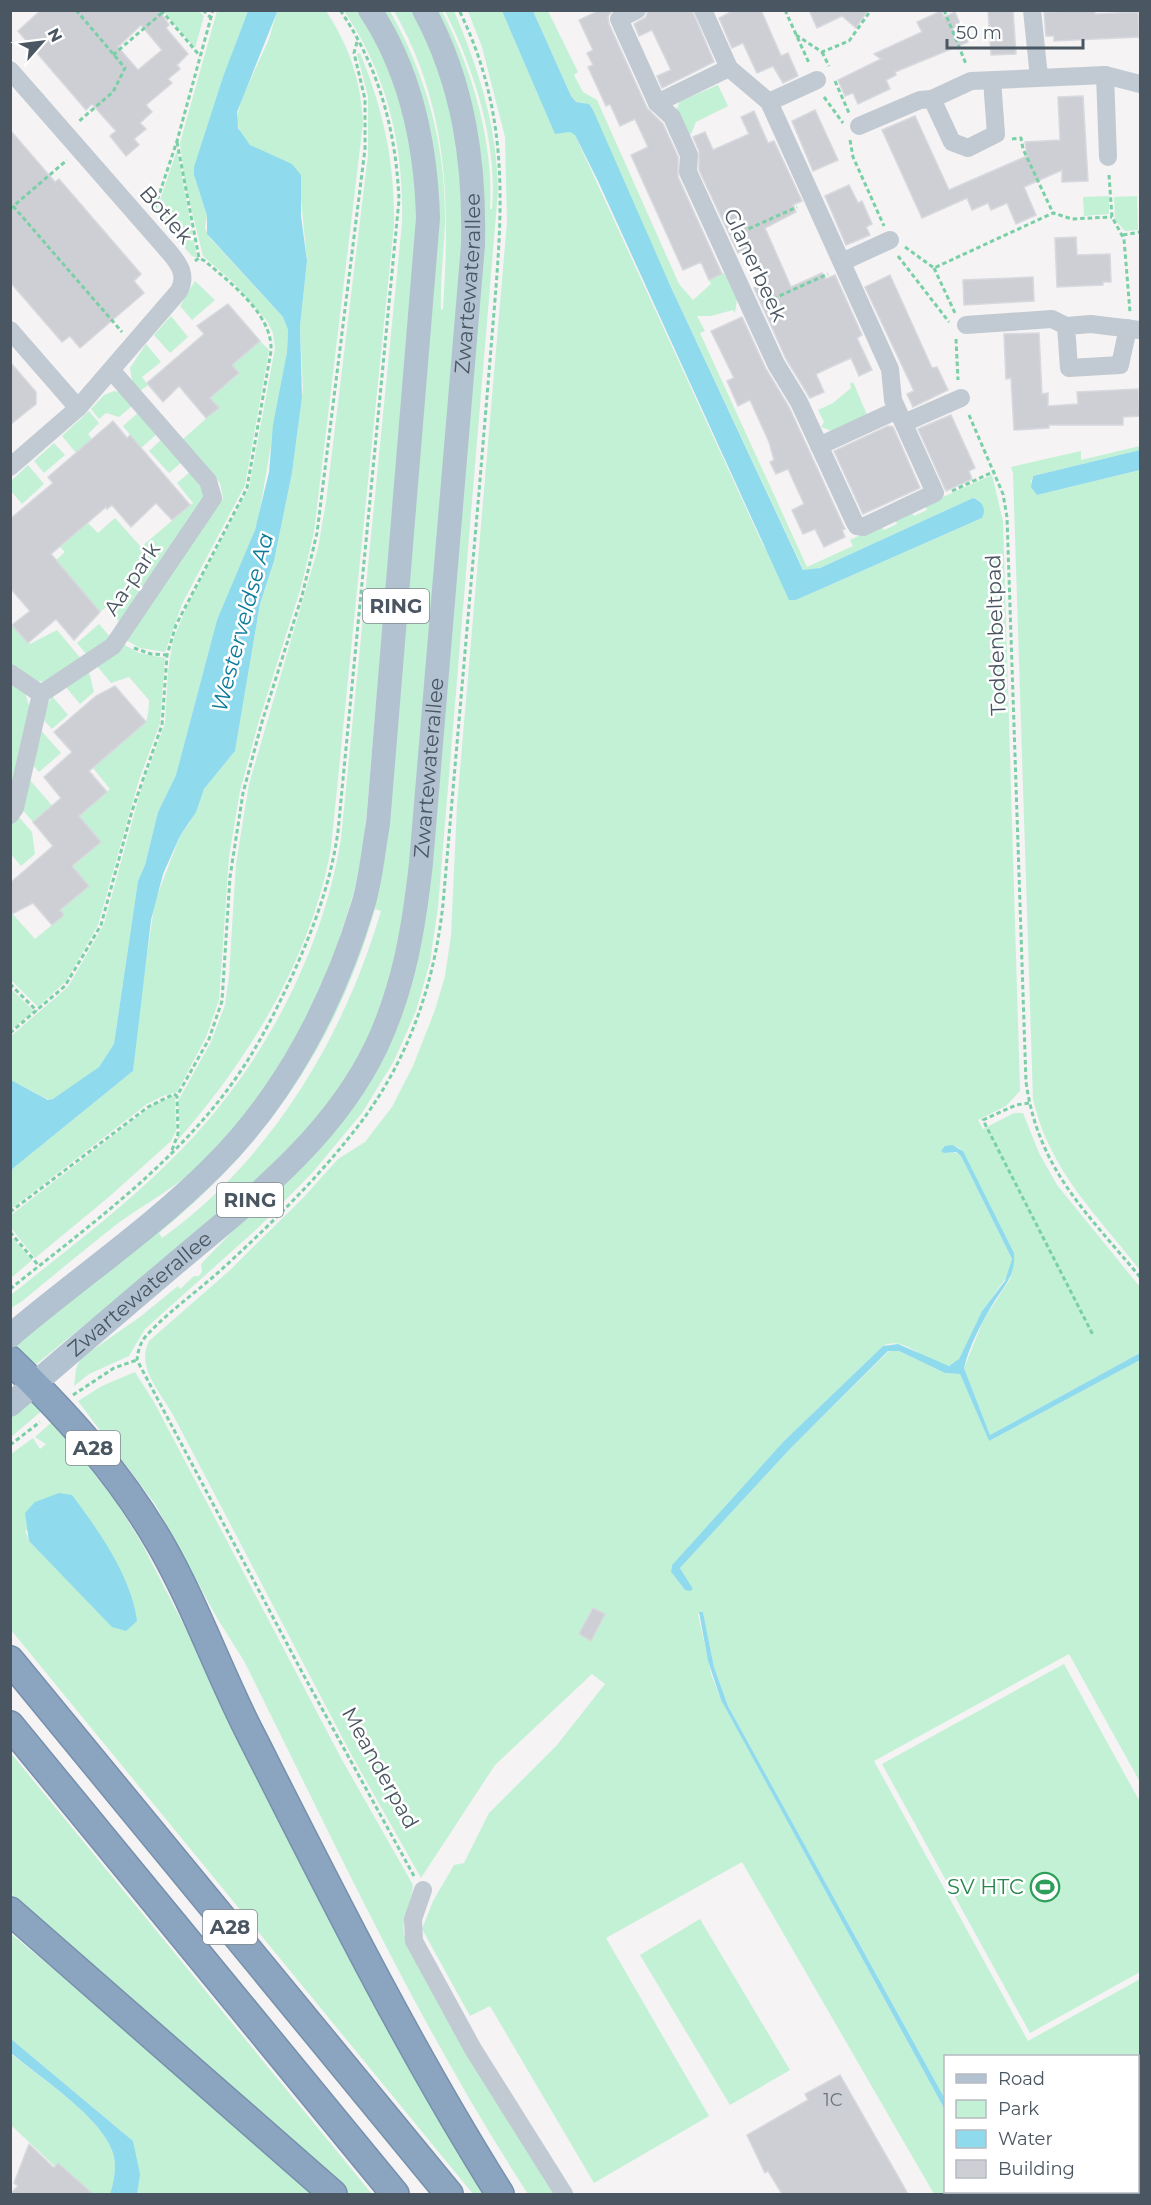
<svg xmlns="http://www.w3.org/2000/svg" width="1151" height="2205" font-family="Montserrat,sans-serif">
<rect width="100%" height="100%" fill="#f5f3f3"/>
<g fill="#c3f1d5" fill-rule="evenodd">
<polygon points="163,11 199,11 204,16 195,48"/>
<polygon points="217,11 248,11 223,78 195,167 194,175 207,216 205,228 209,237 283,317 288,330 287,352 259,515 249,551 217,620 176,775 158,812 145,865 138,881 114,1044 99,1067 58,1097 49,1100 11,1080 11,1036 68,987 104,924 140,793 165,723 168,671 173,640 187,606 249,488 275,348 273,333 267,321 233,282 203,256 185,183 180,143"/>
<path d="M 277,11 L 326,11 C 349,46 361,80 363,123 L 314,532 L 301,587 L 258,724 L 240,791 L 229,857 L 219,1000 L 206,1037 L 177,1092 L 163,1096 L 147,1104 L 11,1209 L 11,1170 L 133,1071 L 138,1014 L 155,901 L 180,836 L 190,822 L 204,789 L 235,751 L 260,604 L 274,561 L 292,473 L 303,389 L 300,326 L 307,261 L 301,199 L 264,153 L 250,145 L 241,135 L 236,119 L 242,98 L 269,39 Z"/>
<path d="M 344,11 L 359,11 L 387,62 L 409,131 L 418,214 L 363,856 C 336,971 285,1088 195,1169 C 172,1190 143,1205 117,1224 C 85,1249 53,1276 21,1302 L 11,1308 L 11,1295 C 65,1251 122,1209 171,1160 C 258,1075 321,959 341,839 L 402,223 C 404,147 388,75 344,11 Z"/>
<path d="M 381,11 L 390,11 C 427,77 446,147 445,222 C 444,251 440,281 441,310 L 443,309 C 450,202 449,107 394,11 L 413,11 L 436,60 L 456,131 L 464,222 L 406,908 L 382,1008 L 359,1057 L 334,1096 L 294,1145 L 194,1236 L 34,1366 L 14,1346 L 190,1201 L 360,946 L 436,245 ZM 375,909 L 381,911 C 344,1037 271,1160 162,1238 L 159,1233 C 267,1144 336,1044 375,909 Z"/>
<path d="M 434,11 L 442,11 C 472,70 494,142 490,209 L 492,209 C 498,143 474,69 445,11 L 454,11 C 479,70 497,126 498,191 L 438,907 L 430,962 L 416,1011 L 394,1061 L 362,1113 L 312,1173 L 258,1228 L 145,1329 L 129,1356 L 89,1374 L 74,1386 L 76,1369 L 81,1358 L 140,1317 L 178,1286 L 180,1289 L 194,1276 L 199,1276 L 202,1272 L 201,1264 L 253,1210 L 391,1037 L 482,250 Z"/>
<path d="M 468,11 L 502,11 L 555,133 L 572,132 L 575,135 L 762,543 L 796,600 L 980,519 L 984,515 L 979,500 L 973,498 L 820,568 L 804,571 L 585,103 L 576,102 L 571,96 L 533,11 L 548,11 L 578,72 L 574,75 L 583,92 L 597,100 L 679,284 L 693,300 L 711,284 L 709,280 L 724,273 L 737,299 L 735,313 L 733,310 L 711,316 L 697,316 L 705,331 L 700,333 L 807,567 L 853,546 L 850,540 L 881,525 L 884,530 L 897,524 L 895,519 L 911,512 L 914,516 L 927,510 L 925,505 L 992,475 L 1003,521 L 1020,1091 L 1006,1106 L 978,1120 L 983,1129 L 1014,1113 L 1023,1113 L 1039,1153 L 1057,1185 L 1140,1287 L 1140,1353 L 990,1435 L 964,1368 L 983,1321 L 1010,1279 L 1014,1253 L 961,1149 L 957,1147 L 944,1153 L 954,1152 L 961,1156 L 1012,1259 L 1009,1274 L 982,1311 L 959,1359 L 953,1365 C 930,1370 906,1333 883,1346 L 784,1441 L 672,1565 L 671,1572 L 685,1590 L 691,1586 L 680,1568 L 788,1451 L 889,1351 L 899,1351 L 945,1373 L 960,1374 L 989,1441 L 1140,1360 L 1140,1782 L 1069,1654 L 874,1761 L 1028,2041 L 1140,1979 L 1140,2194 L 998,2194 L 996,2192 L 1138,2192 L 1138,2056 L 946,2056 L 945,2099 L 728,1706 L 714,1667 L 703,1612 L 698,1614 L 711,1674 L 721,1700 L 945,2110 L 946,2192 L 989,2192 L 991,2194 L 934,2194 L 742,1862 L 606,1938 L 709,2116 L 594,2183 L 490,2006 L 470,2016 L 422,1929 L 433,1901 L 454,1865 L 464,1863 L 489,1813 L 557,1745 L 605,1684 L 592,1674 L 495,1765 L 421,1878 L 351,1754 L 172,1413 C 159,1390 136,1367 149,1341 L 229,1271 L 303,1198 L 338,1159 L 365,1142 L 392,1107 L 413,1066 L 435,1010 L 445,976 L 451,936 L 457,805 L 507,222 L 505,137 L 482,47 Z"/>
<path d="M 360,53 C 383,109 395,162 394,224 L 331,848 C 311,958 250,1058 176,1142 L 180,1133 L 178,1101 L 211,1042 L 225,1005 L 229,976 L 236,864 L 249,784 L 318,548 L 326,502 L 368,155 L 368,96 L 357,54 Z"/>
<polygon points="718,85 728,106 696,122 691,134 686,136 675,113 680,101"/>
<polygon points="177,150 197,258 192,256 159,219 163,215 157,209"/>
<polygon points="1109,196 1109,214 1084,216 1083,197"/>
<polygon points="1137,196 1138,230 1125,231 1115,220 1114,197"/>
<polygon points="195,281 215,300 192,320 180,306"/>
<polygon points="171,316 188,337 170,353 154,335"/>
<polygon points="260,341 269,350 245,485 182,604 165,652 140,648 126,640 223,498 220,483 182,440 218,408 210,398 239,374 232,365"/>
<polygon points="146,344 161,362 142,377 148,385 140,391 132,381 130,368"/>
<polygon points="853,382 868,417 835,432 821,427 824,422 818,410 833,403 851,388 850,384"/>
<polygon points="114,391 119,392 133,405 119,417 106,413 99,419 91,409 104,395"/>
<polygon points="89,411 99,423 88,434 92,439 76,453 62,436"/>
<polygon points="139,412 158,433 141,448 123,426"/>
<polygon points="162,439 183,461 169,473 149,451"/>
<polygon points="54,443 65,455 44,473 34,461"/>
<path d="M 1140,446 L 1140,450 L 1033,476 L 1031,481 L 1037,495 L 1140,470 L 1140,1270 C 1096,1214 1049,1170 1033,1099 L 1013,473 L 1011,467 L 1081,451 L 1081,460 Z"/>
<polygon points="28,465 44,484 22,504 11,491 11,481"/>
<polygon points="191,471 206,495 121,624 106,607 100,612 56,560 65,552 60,547 88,523 98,533 115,518 141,547 193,503 177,483"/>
<polygon points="10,623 30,644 57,630 82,660 44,682 38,681 11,666"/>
<polygon points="99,624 111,638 88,656 77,643"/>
<path d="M 123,644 L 139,653 L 165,658 L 160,723 L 138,783 L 98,925 L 66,981 L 38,1007 L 11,980 L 10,911 L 35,939 L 64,915 L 60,910 L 72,867 L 101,842 L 78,816 L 110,789 L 93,768 L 146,722 C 148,716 149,706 149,700 L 129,677 L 111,683 L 97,666 Z"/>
<polygon points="89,672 94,692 80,704 65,686"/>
<polygon points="10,681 25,693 30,708 10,796"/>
<polygon points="52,696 68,715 52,729 41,717"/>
<polygon points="39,728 61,753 39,772 31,763"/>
<polygon points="28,778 56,810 45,812 33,822 21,808"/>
<polygon points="17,815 32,832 35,854 21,866 11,854 10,825"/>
<polygon points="10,988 34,1011 11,1030 10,1030"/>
<polygon points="173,1096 175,1097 176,1131 171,1141 110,1196 35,1258 11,1228 11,1215 153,1105"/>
<polygon points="10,1235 32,1260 11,1278 10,1278"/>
<path d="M 135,1372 L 154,1402 L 341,1758 L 413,1885 C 412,1901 401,1919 404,1934 L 558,2194 L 528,2194 C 418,2025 334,1841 244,1661 L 217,1618 L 155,1504 L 78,1401 L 102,1386 Z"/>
<polygon points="33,1398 44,1409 11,1437 11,1416"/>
<path d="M 53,1421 L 115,1500 L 141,1542 L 284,1820 L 488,2194 L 473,2194 L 11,1630 L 11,1454 L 33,1438 L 40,1449 L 46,1444 L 35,1437 ZM 25,1530 L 114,1558 L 122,1578 L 112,1626 L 29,1541 Z"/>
<polygon points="1064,1664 1140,1802 1140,1972 1030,2033 882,1764"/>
<polygon points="10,1752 372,2194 344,2194 296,2154 136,2002 11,1894"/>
<polygon points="700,1919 790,2070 730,2105 640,1955"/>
<polygon points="10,1933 251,2132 322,2194 137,2194 133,2141 11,2039"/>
<path d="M 10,2053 C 39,2077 102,2117 113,2153 C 117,2166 114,2182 110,2194 L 84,2194 L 11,2125 Z"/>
</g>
<g fill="#90daee">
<polygon points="248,11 277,12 237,112 238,128 250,145 292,164 301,175 301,216 307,261 300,326 302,397 292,473 274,561 260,604 235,751 204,789 196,812 180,836 163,874 151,920 133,1071 11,1170 11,1080 48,1100 53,1099 99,1067 114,1044 138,881 145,865 158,812 176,775 217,620 255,530 269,472 273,425 287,352 288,330 283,317 207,234 207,216 194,175 194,167 223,77"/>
<path d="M 502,11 L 533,11 L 571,96 L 576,102 L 589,104 L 593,110 L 670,285 L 803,570 L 820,568 L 973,498 C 982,500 987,510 982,518 L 796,600 L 789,600 L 598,181 L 575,135 L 570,132 L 555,134 Z"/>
<polygon points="1140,450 1140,470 1037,495 1031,487 1033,476"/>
<path d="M 952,1145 L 963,1151 L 1014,1253 C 1016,1277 1002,1288 991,1307 C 980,1326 969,1347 964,1368 L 990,1435 L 1140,1353 L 1140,1360 L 989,1441 L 960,1374 L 945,1373 L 899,1351 L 888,1351 L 788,1451 L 680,1568 L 693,1589 L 690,1591 L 685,1590 L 671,1572 L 672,1565 L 784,1441 L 883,1346 L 898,1344 L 949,1366 L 959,1359 L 982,1311 L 1005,1281 L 1012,1259 L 961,1156 L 956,1152 L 944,1153 L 941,1151 L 945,1146 Z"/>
<path d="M 59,1493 L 72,1495 C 99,1531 131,1576 137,1621 L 126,1631 L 112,1627 L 29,1541 L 25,1513 L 35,1502 Z"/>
<polygon points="699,1612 703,1612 714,1667 728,1706 945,2099 945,2110 721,1700 708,1661"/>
<path d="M 11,2039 L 133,2141 L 140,2174 L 137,2194 L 110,2194 C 114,2182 117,2166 113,2153 C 102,2117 39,2077 11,2053 Z"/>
</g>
<g fill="#cdcfd5" stroke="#d7d9de" stroke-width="1.5" fill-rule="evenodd">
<path d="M 41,10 L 159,10 L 169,25 L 166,28 L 188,54 L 177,65 L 180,69 L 168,79 L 172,83 L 146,105 L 152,112 L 140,123 L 146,129 L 134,139 L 139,145 L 126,156 L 110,136 L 116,131 L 92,104 L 86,110 L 18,31 ZM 141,25 L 162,50 L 138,70 L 118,47 Z"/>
<polygon points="600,10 612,10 608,17 609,24 647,108 663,124 678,157 678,177 722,274 709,280 701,262 683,270 631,155 648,147 635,119 620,126 610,104 606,106 588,67 593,65 587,53 593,50 579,20"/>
<polygon points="648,10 692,10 714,62 662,88 657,76 671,70 652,30 639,36 634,24 646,17"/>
<polygon points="734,10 761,10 781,56 788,53 798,76 783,83 773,66 757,73 743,43 732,48 719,18"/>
<polygon points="809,10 868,10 856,28 842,16 817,28"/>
<polygon points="988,10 1013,10 1016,54 991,55"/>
<polygon points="1095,10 1095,14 1138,12 1139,37 1054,41 1054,36 1046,36 1044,12"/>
<polygon points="941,11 944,17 955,12 968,42 895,72 896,75 886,80 890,89 858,104 853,93 845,96 838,80 881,59 874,54 922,32 917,22"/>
<polygon points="1083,96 1088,181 1062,182 1062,170 1024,187 1036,215 1016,224 1007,203 991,210 988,203 972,210 967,198 922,218 882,130 915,116 949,190 1027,156 1025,142 1060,140 1058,97"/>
<polygon points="815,110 838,160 813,171 792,121"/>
<polygon points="754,111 768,143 774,141 802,201 793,205 796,212 765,228 791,287 822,273 826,279 835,275 862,335 857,338 872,370 859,376 851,358 833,366 816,374 824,392 810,398 786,359 754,288 768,282 752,247 738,253 699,170 699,151 693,137 705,132 713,150 749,134 741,117"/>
<polygon points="10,130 55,182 59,179 141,274 134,281 144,293 80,348 70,336 62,342 10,282"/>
<polygon points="849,185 858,203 862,201 872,224 866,227 870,235 846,245 825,196"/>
<polygon points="1076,237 1077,255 1110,254 1111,282 1103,282 1103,285 1057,287 1055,238"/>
<polygon points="890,275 932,368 937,367 948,390 913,407 907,394 914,391 865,287"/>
<polygon points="1033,277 1034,301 964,305 963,280"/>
<polygon points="228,304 260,341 232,365 239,373 210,398 219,408 206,418 179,386 163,402 147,383 204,334 197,326"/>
<polygon points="742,317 766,369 789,407 845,529 842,530 845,537 824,547 815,529 803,534 792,510 804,504 788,469 776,474 770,462 774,460 769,442 750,400 738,406 727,381 734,378 711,331"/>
<polygon points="1039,333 1042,394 1048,393 1048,406 1078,404 1077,392 1138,389 1140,416 1123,417 1123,425 1049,425 1049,428 1014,430 1011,378 1006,379 1004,334"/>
<polygon points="10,362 36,392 36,404 10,425"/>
<polygon points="951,415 975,468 969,471 972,479 946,491 918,429"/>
<polygon points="113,421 127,438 130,435 190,505 172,520 156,503 131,527 112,505 107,509 106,507 51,554 100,612 74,640 56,619 28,643 12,625 30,611 10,588 10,519 53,483 48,477"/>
<polygon points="888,426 893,427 920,488 863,514 834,451"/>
<polygon points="115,686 146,722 89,771 107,792 79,816 101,842 72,866 89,886 60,910 64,915 52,925 33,903 10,915 10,883 53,846 33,822 61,798 44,777 72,752 54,732 96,696"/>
<polygon points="593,1608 605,1614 591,1641 579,1634"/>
<polygon points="840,2075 891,2164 908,2194 782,2194 768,2171 765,2173 747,2135 808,2100 805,2094"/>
<polygon points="29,2144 54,2168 58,2163 93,2194 10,2194 18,2186 14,2183"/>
</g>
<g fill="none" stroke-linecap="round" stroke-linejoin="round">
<g stroke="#7690ad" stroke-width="30">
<g id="highway">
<path d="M 10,1360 C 68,1416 121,1475 161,1545 C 196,1606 219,1673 251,1735 C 330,1891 407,2046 500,2194"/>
<polyline points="10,1660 449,2194"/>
<polyline points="10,1725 395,2194"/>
<polyline points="10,1911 333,2194"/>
</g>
</g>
<g stroke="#7ad0a6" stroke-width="3" stroke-dasharray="4.5 3" stroke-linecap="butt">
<polyline points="76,10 125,68 113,92 78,122"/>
<polyline points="161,10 200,56"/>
<polyline points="203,10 211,18"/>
<polyline points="785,10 809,63"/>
<polyline points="944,10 966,64"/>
<polyline points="796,35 822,52 849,41 871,10"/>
<polyline points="822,52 829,66"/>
<polyline points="113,55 163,12"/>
<polyline points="835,81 849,113"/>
<polyline points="824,97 843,123"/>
<polyline points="1012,139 1021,138 1023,149 1053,213"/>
<polyline points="850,140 853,157 884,226"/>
<polyline points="177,142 199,258"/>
<polyline points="1109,175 1112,217 1124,239 1130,312"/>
<polyline points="13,206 122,332"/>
<polyline points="155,207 177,141 213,10"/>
<polyline points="10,209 67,160"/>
<polyline points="735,235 797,207"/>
<polyline points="1123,235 1140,232"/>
<polyline points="905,247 934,268 1053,213 1072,219 1112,217"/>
<polyline points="898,256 949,322"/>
<polyline points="934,268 955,313"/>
<polyline points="766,302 828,274"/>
<polyline points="956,339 958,380"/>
<path d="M 969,415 L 1003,494 L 1007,517 L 1026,1082 C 1038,1169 1087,1213 1140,1277"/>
<polyline points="952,491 995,471"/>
<polyline points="134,648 151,654 167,655"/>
<polyline points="10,984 37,1011"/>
<path d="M 10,1033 L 65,986 L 101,925 L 132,811 L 162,725 L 167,655 L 176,625 L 247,488 L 271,351 C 273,314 230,283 205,261 L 199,258 L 195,261"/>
<polyline points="1029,1103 1016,1105 983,1120 1093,1335"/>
<polyline points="172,1150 178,1134 177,1096"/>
<polyline points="10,1212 148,1107 174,1094 177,1096 209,1039 222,1001 230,877 243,793 262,722 302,596 317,533 365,149 365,99 354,53 357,42"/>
<polyline points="10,1232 39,1266"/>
<path d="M 10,1289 C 95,1221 187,1155 246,1063 C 264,1035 279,1004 293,974 C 314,927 331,882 338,831 L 399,200 C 396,131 379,67 340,10"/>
<polyline points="73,1395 114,1368 137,1360"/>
<polyline points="10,1445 40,1422"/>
<path d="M 414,1876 L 303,1674 L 137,1360 C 138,1351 140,1342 147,1335 C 169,1311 198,1291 222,1269 C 269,1226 316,1180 355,1130 C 407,1064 434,987 443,904 C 455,767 467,629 479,492 C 484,432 489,372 494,312 C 503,203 509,112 459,10"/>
</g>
<g stroke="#c1cad2" stroke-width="18">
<polyline points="637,10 619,19 657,103 672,117 689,155 688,172 776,364 799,402 854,521 857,526 863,527 935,493 893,400 890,369 769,102 729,68 703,10"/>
<polyline points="1032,10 1039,77"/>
<path d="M 10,70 L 170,253 C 180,265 187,276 179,291 L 78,408 L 10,467"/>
<polyline points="1105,75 1108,157"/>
<polyline points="992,80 996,134 968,148 952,142 932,99 971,81 1105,75 1140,84"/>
<polyline points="769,102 817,80"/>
<polyline points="657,103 729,68"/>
<polyline points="859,126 920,100 932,99"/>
<polyline points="842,262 890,240"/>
<polyline points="966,325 1052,319 1066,326"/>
<polyline points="1128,328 1120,365 1069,368 1066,326 1091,324 1140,330"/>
<polyline points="10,330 78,408"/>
<polyline points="904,423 961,398"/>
<polyline points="819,446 897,410"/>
<polyline points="10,673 41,694"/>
<polyline points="10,815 15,808 41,694 113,646 213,498 208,481 112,371"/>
<polyline points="423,1890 413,1919 414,1941 473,2049 564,2194"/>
</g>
<g stroke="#b3c2d1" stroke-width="24">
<path d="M 10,1336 C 77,1279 151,1229 213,1167 C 285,1096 334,1001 363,905 C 371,880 373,851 378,824 L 428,218 C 426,146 411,72 370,10"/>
<path id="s1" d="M 10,1405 C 65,1357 121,1310 176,1263 C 251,1200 333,1137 376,1047 C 404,988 414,927 421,863 L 473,245 C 475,163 464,84 424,10"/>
</g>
<use href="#highway" stroke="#8ba5c1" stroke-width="27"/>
</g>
<defs>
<g id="stadium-ring" transform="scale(1.5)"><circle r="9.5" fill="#fff" stroke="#2e9e5b" stroke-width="1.5"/><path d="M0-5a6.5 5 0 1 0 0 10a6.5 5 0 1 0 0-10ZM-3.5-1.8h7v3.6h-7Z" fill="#2e9e5b"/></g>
</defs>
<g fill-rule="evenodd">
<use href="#stadium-ring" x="1045" y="1887"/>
</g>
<g text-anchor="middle" stroke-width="5" stroke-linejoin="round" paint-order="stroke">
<g font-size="18" fill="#6b747e">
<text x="833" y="2106">1C</text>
</g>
<g fill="#fff" stroke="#808990" stroke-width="1.5">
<rect x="363" y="589" width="66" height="34" rx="4.5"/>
<rect x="217" y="1183" width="66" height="34" rx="4.5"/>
<rect x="66" y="1431" width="54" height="34" rx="4.5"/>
<rect x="203" y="1910" width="54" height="34" rx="4.5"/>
</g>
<g font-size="20" font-weight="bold" fill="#4a5661">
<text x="396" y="613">RING</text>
<text x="250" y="1207">RING</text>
<text x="93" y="1455">A28</text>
<text x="230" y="1934">A28</text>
</g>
<g font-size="21" fill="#4a5661" stroke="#fff">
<text transform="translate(166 215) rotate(49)" y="7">Botlek</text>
<text transform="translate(755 265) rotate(65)" y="7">Glanerbeek</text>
<text dy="7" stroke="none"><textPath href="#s1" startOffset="1287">Zwartewaterallee</textPath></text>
<text transform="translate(132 579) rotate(-56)" y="7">Aa-park</text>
<text transform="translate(996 635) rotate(-92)" y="7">Toddenbeltpad</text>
<text dy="7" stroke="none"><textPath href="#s1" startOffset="801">Zwartewaterallee</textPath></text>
<text dy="7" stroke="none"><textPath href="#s1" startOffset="171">Zwartewaterallee</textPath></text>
<text transform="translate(380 1768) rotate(61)" y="7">Meanderpad</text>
</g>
<g font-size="21" fill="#27864d" stroke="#fff" text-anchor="end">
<text x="1024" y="1894">SV HTC</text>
</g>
<g font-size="22" font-style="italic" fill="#0c7c9b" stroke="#fff">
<text transform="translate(242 622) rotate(-75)" y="8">Westerveldse Aa</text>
</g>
</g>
<rect width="1151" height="2205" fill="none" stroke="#4a5661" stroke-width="24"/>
<rect x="944" y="2055" width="195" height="138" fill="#ffffff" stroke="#b7bbc0" stroke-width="1.5"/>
<rect x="956" y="2074" width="30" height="9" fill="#b3c2d1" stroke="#b7bbc0" stroke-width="1.5"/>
<text x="998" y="2085" font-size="18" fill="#4a5661">Road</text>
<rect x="956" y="2100" width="30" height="18" fill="#c3f1d5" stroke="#b7bbc0" stroke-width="1.5"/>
<text x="998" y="2115" font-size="18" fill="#4a5661">Park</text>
<rect x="956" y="2130" width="30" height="18" fill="#90daee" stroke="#b7bbc0" stroke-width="1.5"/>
<text x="998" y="2145" font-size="18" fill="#4a5661">Water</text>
<rect x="956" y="2160" width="30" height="18" fill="#cdcfd5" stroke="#b7bbc0" stroke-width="1.5"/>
<text x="998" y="2175" font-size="18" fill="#4a5661">Building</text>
<g transform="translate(42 42) rotate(62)" stroke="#ffffff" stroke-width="4.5" paint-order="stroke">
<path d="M0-4.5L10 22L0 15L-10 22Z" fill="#4a5661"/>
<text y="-9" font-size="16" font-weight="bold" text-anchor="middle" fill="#4a5661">N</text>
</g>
<path d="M947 39v9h136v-9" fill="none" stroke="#4a5661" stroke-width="3"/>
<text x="956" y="39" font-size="18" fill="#4a5661" stroke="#ffffff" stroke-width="4.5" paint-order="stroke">50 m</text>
</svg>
